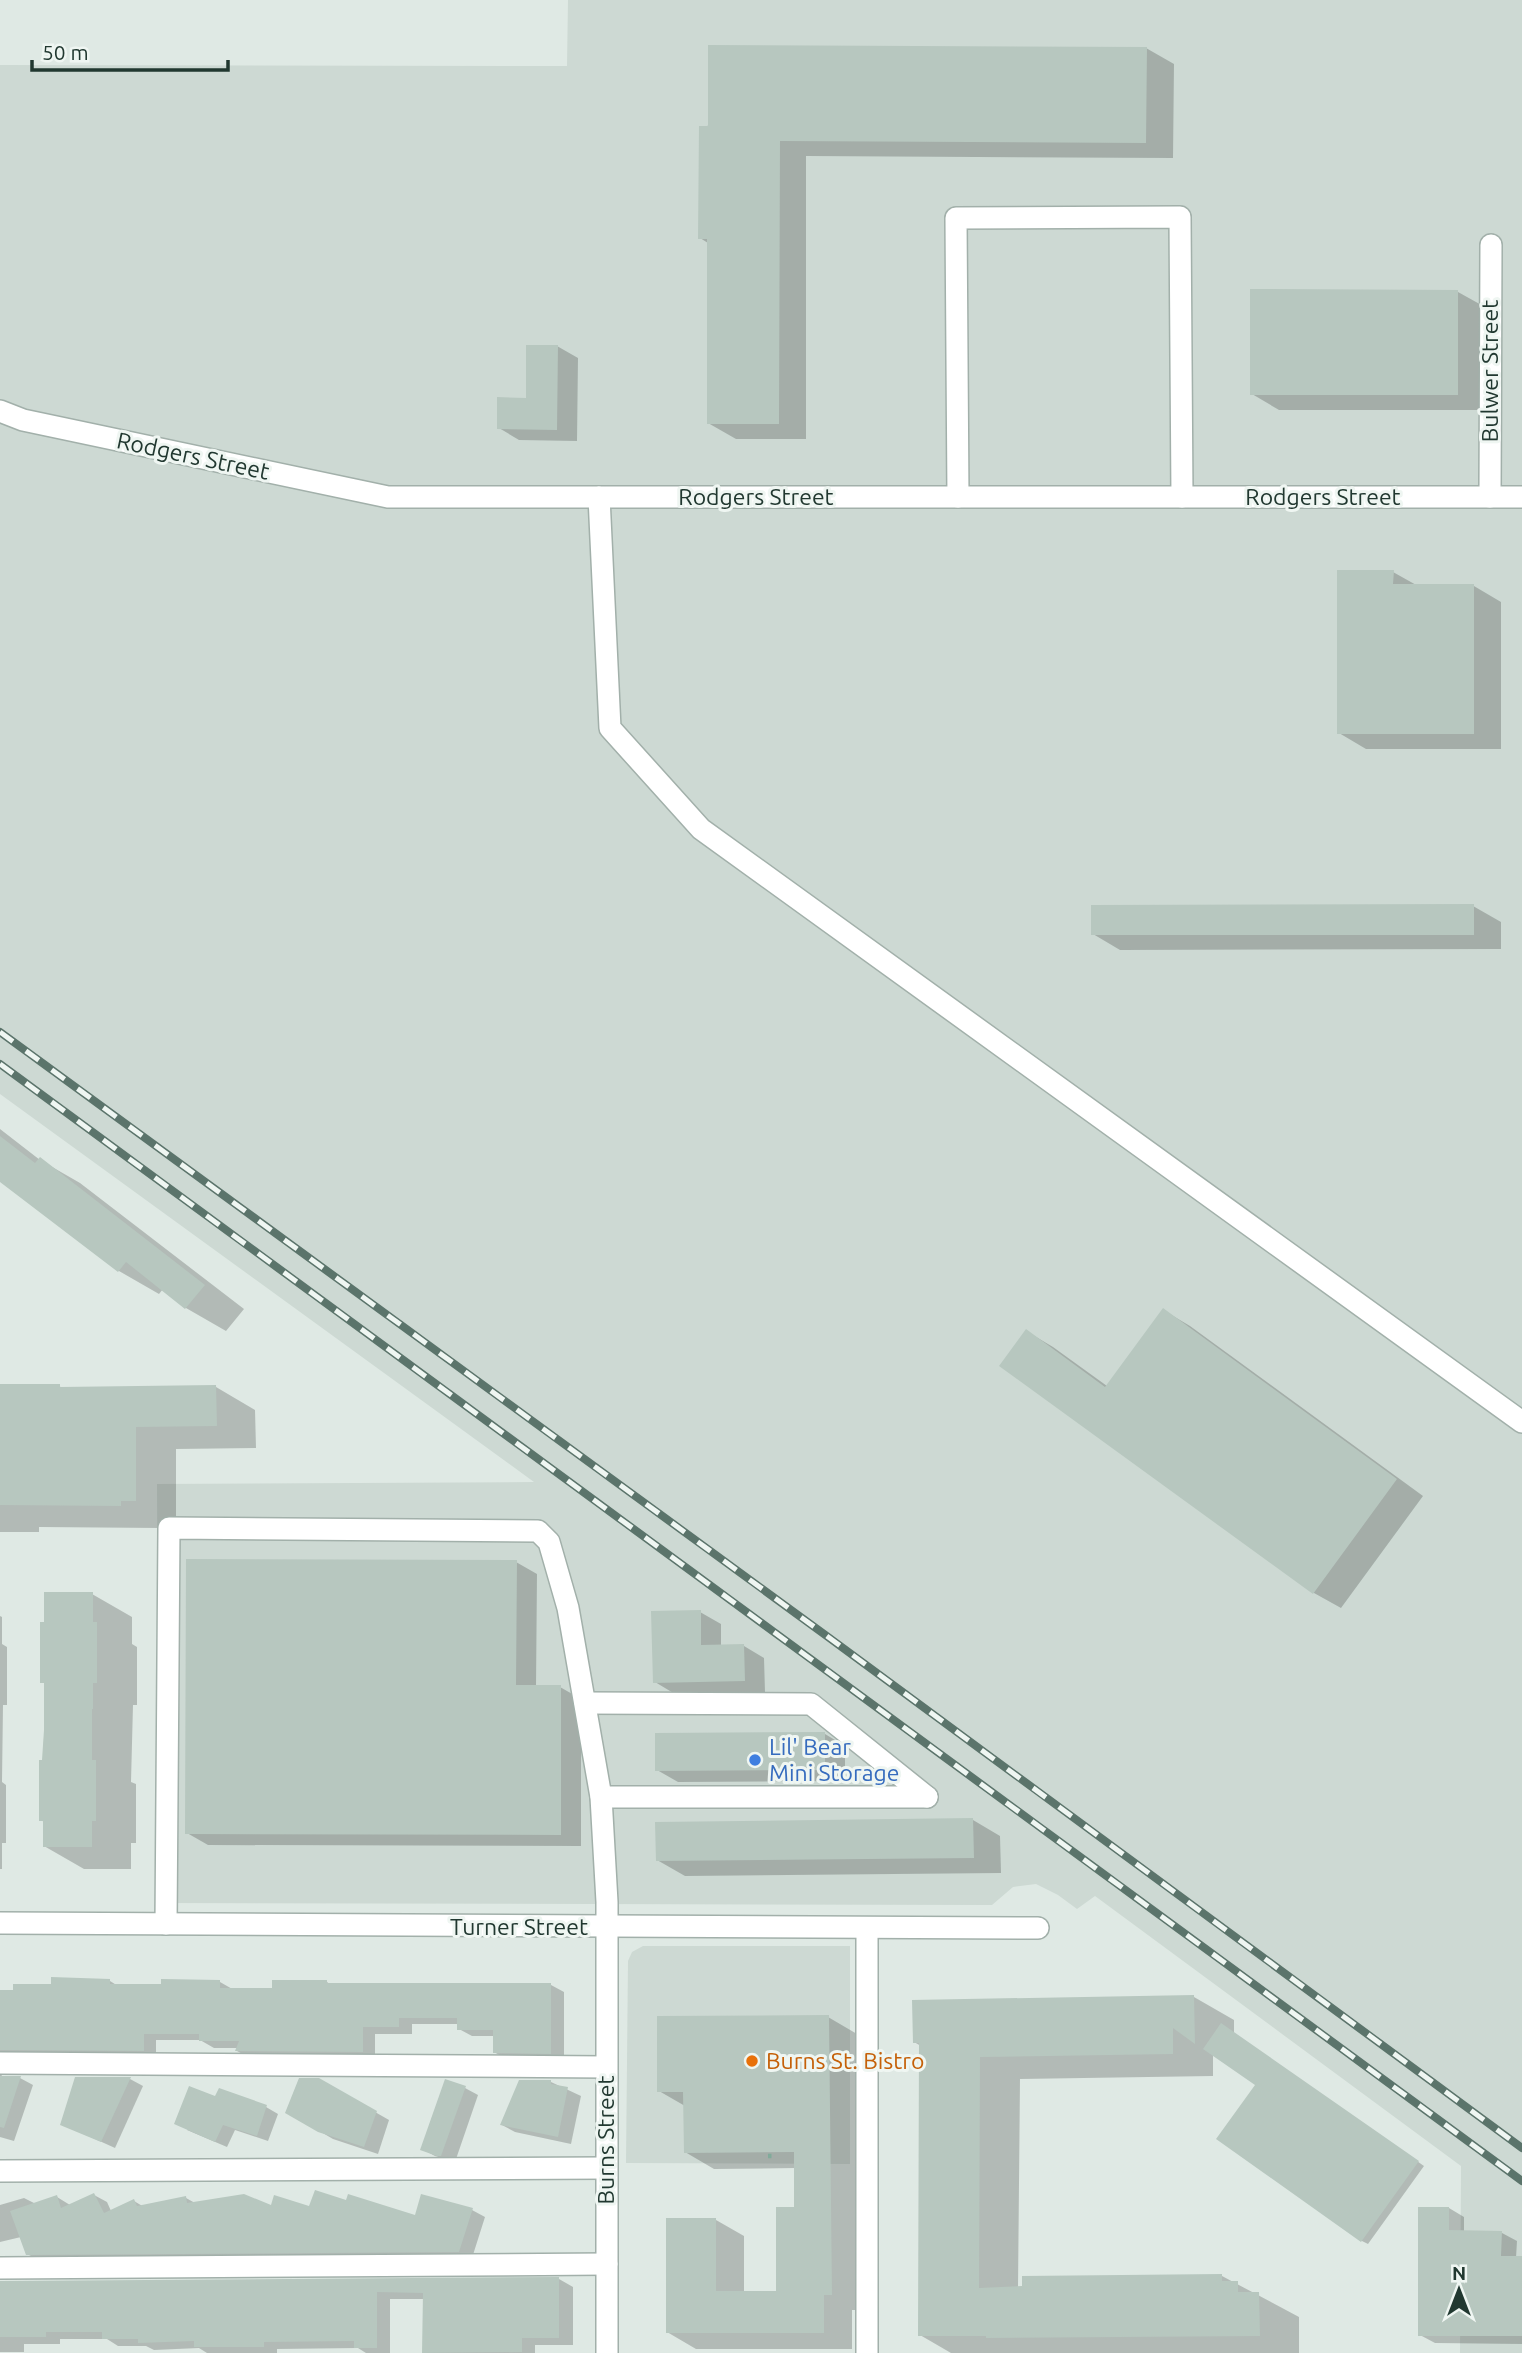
<svg xmlns="http://www.w3.org/2000/svg" width="1522" height="2353" font-family="Ubuntu,sans-serif">
<rect width="100%" height="100%" fill="#dfe9e4"/>
<g fill="#cdd9d3">
<polygon points="568,0 1522,0 1522,2353 1460,2353 1461,2166 1095,1896 1077,1909 1058,1895 1036,1884 1013,1887 992,1905 159,1903 157,1484 534,1482 0,1094 0,65 567,66"/>
<polygon points="643,1946 850,1946 850,2164 626,2163 628,1961 632,1952"/>
</g>
<g fill="#0003">
<polygon points="1146,48 1174,64 1173,158 806,156 806,439 736,439 708,423 708,243 700,238 701,127"/>
<polygon points="1458,292 1485,307 1485,410 1279,410 1252,394"/>
<polygon points="557,346 578,358 577,441 519,440 499,428 528,399"/>
<polygon points="1393,572 1418,586 1474,586 1501,602 1501,749 1366,749 1339,733"/>
<polygon points="1473,906 1501,922 1501,949 1120,950 1093,934"/>
<polygon points="0,1129 40,1160 80,1183 244,1309 226,1331 186,1308 163,1289 159,1294 119,1271 0,1178"/>
<polygon points="1163,1310 1190,1326 1423,1496 1341,1608 1314,1593 1026,1331 1053,1347 1107,1386"/>
<polygon points="0,1386 59,1386 64,1389 216,1387 255,1410 256,1448 176,1449 176,1523 160,1528 39,1527 39,1532 0,1532"/>
<polygon points="516,1562 537,1574 536,1687 560,1687 581,1699 581,1846 208,1845 187,1833"/>
<polygon points="92,1594 132,1617 132,1644 137,1647 137,1705 133,1705 131,1782 136,1784 136,1843 131,1843 131,1869 84,1869 44,1846 44,1822 41,1820 46,1684 42,1682"/>
<polygon points="700,1612 721,1624 721,1647 744,1646 764,1658 765,1692 675,1694 655,1682"/>
<polygon points="0,1616 2,1617 2,1644 7,1647 7,1705 3,1705 2,1782 6,1785 6,1843 2,1843 2,1869 0,1869"/>
<polygon points="825,1734 845,1746 845,1781 678,1782 657,1770"/>
<polygon points="973,1820 1000,1836 1001,1873 685,1876 657,1860"/>
<polygon points="110,1981 118,1986 220,1982 234,1990 274,1990 327,1982 331,1985 551,1985 564,1992 564,2060 508,2060 494,2052 494,2036 472,2036 459,2029 459,2024 412,2024 412,2034 375,2034 375,2059 250,2058 237,2051 238,2048 214,2048 200,2040 156,2040 156,2057 0,2069 0,1992"/>
<polygon points="1194,1997 1234,2020 1234,2034 1424,2166 1368,2244 1362,2241 1257,2085 1213,2054 1213,2076 1020,2079 1018,2288 1222,2276 1299,2317 1299,2353 951,2353 920,2335 921,2046 914,2042"/>
<polygon points="828,2017 857,2034 860,2310 852,2310 852,2349 696,2349 667,2332 716,2220 744,2236 744,2293 777,2293 796,2208 796,2168 714,2169 685,2152 685,2106 659,2091"/>
<polygon points="0,2072 2,2076 20,2078 33,2085 14,2141 0,2137"/>
<polygon points="77,2078 130,2079 143,2086 115,2148 62,2124"/>
<polygon points="319,2080 389,2120 378,2154 333,2139 287,2112"/>
<polygon points="551,2082 581,2096 571,2144 515,2132 502,2125"/>
<polygon points="465,2088 478,2095 455,2162 435,2156 422,2149"/>
<polygon points="216,2098 266,2107 278,2114 268,2141 235,2130 227,2147 187,2130"/>
<polygon points="94,2195 107,2202 111,2211 134,2201 144,2207 186,2198 195,2203 310,2208 347,2202 417,2217 472,2210 485,2217 472,2258 41,2261 27,2254 21,2237 0,2242 0,2205 24,2198 36,2204 57,2197 70,2205"/>
<polygon points="1449,2208 1464,2217 1464,2232 1502,2233 1517,2241 1516,2258 1522,2258 1522,2344 1435,2343 1420,2335"/>
<polygon points="559,2279 573,2287 573,2345 535,2345 535,2353 423,2353 424,2299 390,2299 390,2353 366,2353 358,2348 277,2349 277,2353 207,2353 199,2348 154,2350 146,2346 118,2346 107,2339 60,2339 60,2344 24,2344 24,2352 0,2352 0,2283"/>
</g>
<g fill="#b7c7bf">
<polygon points="708,45 1147,47 1146,143 780,141 779,424 707,424 707,239 698,239 699,126 708,126"/>
<polygon points="1250,289 1458,290 1458,395 1250,395"/>
<polygon points="526,345 558,345 557,430 497,429 497,397 526,398"/>
<polygon points="1337,570 1394,570 1393,584 1474,584 1474,734 1337,734"/>
<polygon points="1474,904 1474,935 1091,935 1091,905"/>
<polygon points="0,1136 35,1163 40,1157 205,1285 185,1309 126,1262 118,1272 0,1182"/>
<polygon points="1163,1308 1397,1479 1313,1594 999,1366 1026,1329 1105,1387"/>
<polygon points="0,1384 60,1384 60,1387 216,1385 217,1426 136,1427 136,1501 121,1501 121,1506 0,1505"/>
<polygon points="186,1559 517,1560 516,1685 561,1685 561,1835 185,1834"/>
<polygon points="44,1592 93,1592 93,1622 97,1622 97,1683 93,1683 93,1709 92,1709 92,1760 96,1760 96,1821 92,1821 92,1847 43,1847 43,1821 39,1821 39,1760 42,1760 44,1730 44,1683 40,1683 40,1622 44,1622"/>
<polygon points="701,1610 701,1645 744,1644 745,1681 653,1683 651,1611"/>
<polygon points="825,1732 825,1770 655,1771 655,1733"/>
<polygon points="973,1818 974,1858 656,1861 655,1822"/>
<polygon points="51,1977 110,1979 110,1984 161,1984 161,1979 220,1980 220,1988 272,1988 272,1980 327,1980 327,1983 551,1983 551,2054 493,2053 493,2030 457,2030 457,2018 399,2018 399,2027 363,2027 363,2052 235,2051 239,2041 199,2041 199,2034 144,2034 144,2051 0,2050 0,1990 13,1990 13,1984 51,1984"/>
<polygon points="1194,1995 1195,2044 1173,2028 1173,2054 980,2057 979,2288 1022,2286 1022,2276 1222,2274 1222,2281 1238,2281 1238,2292 1259,2292 1260,2336 986,2338 986,2336 918,2336 919,2043 913,2043 912,2000"/>
<polygon points="829,2015 832,2295 824,2295 824,2333 666,2333 666,2218 716,2218 716,2291 776,2291 776,2207 794,2207 794,2152 684,2153 683,2092 657,2092 657,2016"/>
<polygon points="1221,2023 1419,2161 1361,2242 1216,2139 1255,2085 1203,2049"/>
<polygon points="0,2076 21,2076 4,2128 0,2127"/>
<polygon points="75,2077 131,2077 101,2142 60,2125"/>
<polygon points="299,2078 319,2078 377,2111 364,2147 318,2132 285,2113"/>
<polygon points="445,2079 466,2086 441,2156 437,2156 420,2150"/>
<polygon points="519,2080 551,2080 551,2084 568,2087 558,2137 500,2125"/>
<polygon points="189,2086 215,2096 219,2088 267,2105 257,2136 223,2125 215,2142 174,2124"/>
<polygon points="315,2190 346,2200 348,2194 415,2215 421,2194 473,2208 459,2252 26,2255 10,2211 57,2195 61,2208 94,2193 104,2213 134,2199 137,2206 186,2196 187,2203 244,2194 271,2205 274,2195 309,2206"/>
<polygon points="1418,2207 1449,2207 1449,2230 1502,2231 1501,2256 1522,2256 1522,2336 1418,2336"/>
<polygon points="559,2277 559,2338 522,2338 522,2352 422,2353 423,2293 377,2292 377,2348 354,2348 354,2341 264,2342 264,2347 194,2347 194,2341 138,2343 138,2339 102,2339 102,2332 46,2332 46,2337 0,2337 0,2281"/>
</g>
<g fill="none" stroke-linecap="round" stroke-linejoin="round">
<g stroke="#a2b0aa" stroke-width="24">
<g id="minor">
<polyline points="0,411 23,420 388,497 1522,497"/>
<polyline points="599,497 610,728 701,829 1522,1422"/>
<polyline points="958,497 956,218 1180,217 1182,497"/>
<polyline points="1490,497 1491,245"/>
<polyline points="585,1703 811,1704 927,1797"/>
<polyline points="601,1797 927,1797"/>
<polyline points="0,1923 1038,1928"/>
<polyline points="166,1924 169,1528 538,1531 549,1542 568,1608 601,1797 607,1902 607,2353"/>
<polyline points="867,1928 867,2353"/>
<polyline points="0,2063 606,2067"/>
<polyline points="0,2171 606,2168"/>
<polyline points="0,2268 607,2264"/>
</g>
</g>
<polyline stroke="#81ab9b" stroke-width="4.5" stroke-dasharray="3.5 5" stroke-linecap="butt" points="768,2156 774,2156"/>
<use href="#minor" stroke="#fff" stroke-width="21"/>
<g stroke="#5b746b" stroke-width="8">
<g id="rail">
<polyline points="0,1032 824,1634 1522,2148"/>
<polyline points="0,1064 1522,2181"/>
</g>
</g>
<use href="#rail" stroke="#eff6f2" stroke-width="5" stroke-dasharray="16" stroke-linecap="butt"/>
</g>
<circle fill="#3f7fe0" stroke="#eff6f2" stroke-width="2.5" cx="755" cy="1760" r="7"/>
<circle fill="#e8710a" stroke="#eff6f2" stroke-width="2.5" cx="752" cy="2061" r="7"/>
<g text-anchor="middle" stroke-width="6" stroke-linejoin="round" paint-order="stroke">
<g font-size="23" fill="#213830" stroke="#eff6f2">
<text transform="translate(1490 371) rotate(-90)" y="8">Bulwer Street</text>
<text transform="translate(193 456) rotate(12)" y="8">Rodgers Street</text>
<text x="756" y="505">Rodgers Street</text>
<text x="1323" y="505">Rodgers Street</text>
<text x="519" y="1935">Turner Street</text>
<text transform="translate(606 2140) rotate(-90)" y="8">Burns Street</text>
</g>
<g font-size="23" fill="#366cbe" stroke="#eff6f2" text-anchor="start">
<text x="769" y="1755">Lil' Bear<tspan x="769" dy="26">Mini Storage</tspan></text>
</g>
<g font-size="23" fill="#c56008" stroke="#eff6f2" text-anchor="start">
<text x="766" y="2069">Burns St. Bistro</text>
</g>
</g>
<g transform="translate(1459 2290)" stroke="#eff6f2" stroke-width="5" paint-order="stroke">
<path d="M0-5L12 26L0 18L-12 26Z" fill="#213830"/>
<text y="-10" font-size="19" font-weight="bold" text-anchor="middle" fill="#213830">N</text>
</g>
<path d="M32 60v10h196v-10" fill="none" stroke="#213830" stroke-width="3.5"/>
<text x="42" y="60" font-size="21" fill="#213830" stroke="#eff6f2" stroke-width="5" paint-order="stroke">50 m</text>
</svg>
